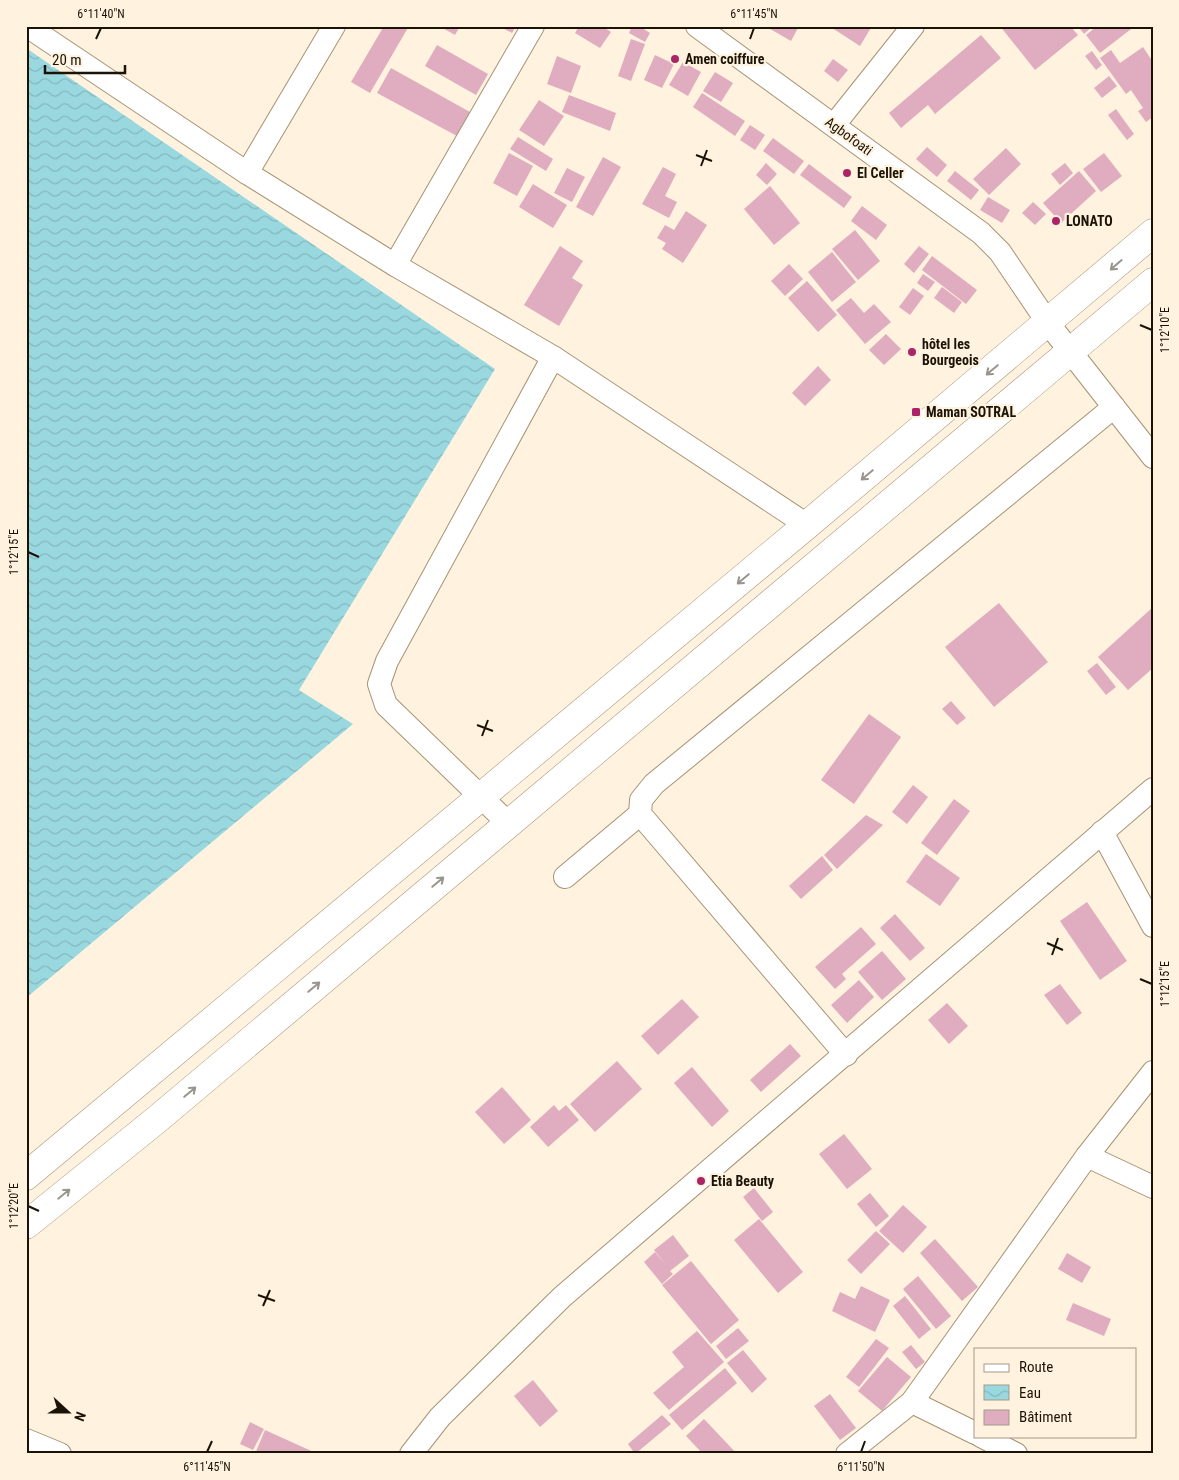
<svg xmlns="http://www.w3.org/2000/svg" width="1179" height="1480" font-family="'Roboto Condensed',sans-serif">
<defs>
<pattern id="water-waves" width="16" height="10" patternUnits="userSpaceOnUse" patternTransform="scale(1.25)"><rect width="16" height="10" fill="#9ad8e0"/><path d="M0 5q4-4 8 0t8 0" fill="none" stroke="#84b8bf"/></pattern>
</defs>
<rect width="100%" height="100%" fill="#fff2de"/>
<polygon fill="url(#water-waves)" points="26,48 495,369 299,690 353,724 26,998"/>
<g fill="#dfadbf">
<polygon points="384,26 409,26 370,93 351,82"/>
<polygon points="439,26 460,26 455,35"/>
<polygon points="499,26 516,26 512,33"/>
<polygon points="579,26 602,26 611,32 600,48 575,33"/>
<polygon points="632,26 639,26 650,33 645,42 629,33"/>
<polygon points="765,26 799,26 791,41"/>
<polygon points="829,26 872,26 860,46"/>
<polygon points="1000,26 1070,26 1078,35 1035,70"/>
<polygon points="1078,26 1093,26 1084,34"/>
<polygon points="1097,26 1135,26 1100,53 1086,35"/>
<polygon points="981,35 1001,58 935,114 928,105 901,128 889,113"/>
<polygon points="631,39 645,44 631,81 618,76"/>
<polygon points="437,45 488,74 476,95 425,66"/>
<polygon points="1143,47 1153,62 1153,117 1146,122 1138,111 1143,108 1131,90 1126,94 1100,58 1111,50 1120,63"/>
<polygon points="1092,51 1102,65 1096,70 1085,56"/>
<polygon points="655,55 674,64 662,88 644,80"/>
<polygon points="557,56 581,66 571,93 547,84"/>
<polygon points="833,59 848,70 838,82 824,71"/>
<polygon points="683,62 701,72 688,96 669,85"/>
<polygon points="391,68 470,112 457,136 377,93"/>
<polygon points="715,72 733,83 721,102 703,91"/>
<polygon points="1109,76 1117,86 1102,98 1094,88"/>
<polygon points="702,93 745,121 735,136 693,107"/>
<polygon points="569,95 616,113 610,131 562,112"/>
<polygon points="539,100 564,116 544,146 519,130"/>
<polygon points="1116,109 1134,134 1127,140 1108,115"/>
<polygon points="750,125 765,135 755,150 740,140"/>
<polygon points="518,137 553,159 546,171 510,149"/>
<polygon points="773,138 804,161 794,174 763,151"/>
<polygon points="927,147 947,165 937,177 916,159"/>
<polygon points="1006,148 1021,164 989,195 973,179"/>
<polygon points="509,153 533,166 517,196 493,183"/>
<polygon points="1104,153 1122,176 1101,192 1083,169"/>
<polygon points="603,157 621,167 593,216 576,207"/>
<polygon points="766,163 777,174 767,185 756,175"/>
<polygon points="1065,163 1073,173 1060,185 1051,174"/>
<polygon points="809,164 852,197 844,208 800,175"/>
<polygon points="663,167 676,174 665,196 677,202 669,218 642,204"/>
<polygon points="567,168 585,177 572,202 554,193"/>
<polygon points="955,171 979,190 971,200 947,181"/>
<polygon points="1079,171 1096,191 1061,223 1043,203"/>
<polygon points="533,184 567,205 553,228 519,207"/>
<polygon points="770,186 800,223 774,245 744,209"/>
<polygon points="988,197 1010,210 1002,223 980,210"/>
<polygon points="1033,202 1046,214 1035,225 1022,213"/>
<polygon points="862,206 887,225 876,240 851,221"/>
<polygon points="686,211 707,225 683,263 662,249 666,243 657,238 665,225 674,230"/>
<polygon points="855,230 880,261 858,280 832,249"/>
<polygon points="560,246 583,261 572,278 583,285 559,326 524,305"/>
<polygon points="919,246 929,254 914,273 904,264"/>
<polygon points="832,252 856,282 832,302 808,272"/>
<polygon points="932,256 977,290 966,304 922,270"/>
<polygon points="789,264 803,279 785,296 771,281"/>
<polygon points="923,274 935,282 928,291 917,283"/>
<polygon points="807,281 837,315 818,332 788,298"/>
<polygon points="942,287 962,302 954,313 934,298"/>
<polygon points="913,288 924,296 910,315 899,307"/>
<polygon points="851,298 864,313 874,304 891,322 865,344 836,310"/>
<polygon points="886,334 901,349 884,365 869,350"/>
<polygon points="818,366 831,380 805,406 792,393"/>
<polygon points="999,603 1048,662 994,707 945,647"/>
<polygon points="1153,607 1153,668 1128,690 1098,657"/>
<polygon points="1097,663 1116,687 1106,695 1087,671"/>
<polygon points="951,701 966,718 957,725 942,709"/>
<polygon points="869,714 901,737 854,804 821,780"/>
<polygon points="913,785 928,797 907,824 892,812"/>
<polygon points="954,799 970,811 937,855 921,843"/>
<polygon points="866,815 883,825 837,869 824,855"/>
<polygon points="926,854 960,878 940,906 906,882"/>
<polygon points="822,856 833,870 801,899 789,886"/>
<polygon points="1087,902 1127,961 1100,980 1060,921"/>
<polygon points="895,914 925,948 910,961 880,928"/>
<polygon points="861,927 876,944 842,974 846,979 835,989 815,967"/>
<polygon points="882,951 906,979 882,1000 858,972"/>
<polygon points="859,980 874,997 847,1023 831,1005"/>
<polygon points="1060,984 1082,1013 1067,1025 1044,995"/>
<polygon points="682,999 699,1017 658,1055 641,1036"/>
<polygon points="947,1003 968,1026 949,1044 928,1020"/>
<polygon points="790,1044 801,1056 761,1092 750,1080"/>
<polygon points="617,1061 642,1089 595,1132 570,1104"/>
<polygon points="692,1067 729,1111 712,1127 674,1083"/>
<polygon points="502,1087 531,1120 504,1144 475,1112"/>
<polygon points="554,1105 559,1111 566,1105 579,1120 548,1147 530,1127"/>
<polygon points="844,1134 872,1169 847,1189 819,1154"/>
<polygon points="754,1188 773,1212 762,1221 743,1197"/>
<polygon points="870,1193 889,1216 876,1227 857,1204"/>
<polygon points="903,1205 927,1227 903,1253 879,1231"/>
<polygon points="759,1219 803,1272 778,1293 734,1240"/>
<polygon points="876,1231 890,1244 861,1274 847,1260"/>
<polygon points="673,1235 689,1256 670,1271 673,1274 662,1284 644,1262 655,1252 667,1266 654,1250"/>
<polygon points="935,1239 978,1287 962,1301 920,1253"/>
<polygon points="1067,1253 1091,1267 1082,1283 1058,1269"/>
<polygon points="691,1261 739,1320 711,1344 662,1285"/>
<polygon points="918,1276 951,1316 936,1329 903,1289"/>
<polygon points="861,1286 890,1300 875,1332 832,1311 840,1292 855,1299"/>
<polygon points="905,1296 931,1329 919,1339 893,1306"/>
<polygon points="1073,1303 1111,1319 1104,1336 1066,1320"/>
<polygon points="738,1328 749,1341 726,1359 716,1346"/>
<polygon points="697,1331 724,1362 669,1410 653,1393 684,1367 672,1352"/>
<polygon points="876,1339 889,1348 859,1387 846,1377"/>
<polygon points="911,1345 925,1362 916,1369 902,1352"/>
<polygon points="743,1350 767,1379 752,1393 727,1363"/>
<polygon points="887,1357 911,1377 882,1411 858,1391"/>
<polygon points="725,1368 737,1383 682,1430 669,1415"/>
<polygon points="533,1380 558,1411 540,1427 514,1396"/>
<polygon points="830,1394 856,1428 840,1440 814,1406"/>
<polygon points="662,1415 671,1424 635,1454 628,1444"/>
<polygon points="704,1419 737,1454 703,1454 686,1436"/>
<polygon points="250,1422 264,1429 253,1450 240,1444"/>
<polygon points="265,1430 318,1454 255,1454"/>
</g>
<g fill="none" stroke-linecap="round" stroke-linejoin="round">
<g stroke="#a79374" stroke-width="24">
<g id="minor">
<polyline points="27,26 247,173 395,265 553,357 807,525"/>
<polyline points="697,26 981,233 1000,252 1048,323 1153,457"/>
<polyline points="834,125 913,26"/>
<polyline points="247,173 334,26"/>
<polyline points="395,265 533,26"/>
<polyline points="508,823 386,705 379,684 387,661 553,357"/>
<polyline points="1102,832 1153,926"/>
<polyline points="565,877 640,814"/>
<polyline points="846,1055 640,814 641,800 654,784 1114,407"/>
<polyline points="1087,1156 1153,1187"/>
<polyline points="912,1402 975,1433"/>
<polyline points="981,1436 1016,1454"/>
<polyline points="26,1440 60,1454"/>
<polyline points="411,1454 440,1417 562,1297 1153,789"/>
<polyline points="847,1454 912,1402 1087,1156 1153,1072"/>
</g>
</g>
<g stroke="#a79374" stroke-width="29">
<g id="primary">
<polyline points="26,1176 807,525 1153,233"/>
<polyline points="26,1225 155,1121 1153,282"/>
</g>
</g>
<use href="#minor" stroke="#fff" stroke-width="22"/>
<use href="#primary" stroke="#fff" stroke-width="28"/>
</g>
<defs><path id="oneway-shaft" d="M-6 0H5M1.5-3L5.5 0L1.5 3" fill="none" stroke-width="1.6" stroke-linecap="round" stroke-linejoin="round" transform="scale(1.25)"/></defs>
<g stroke="#98958f">
<use href="#oneway-shaft" transform="translate(1116 265) rotate(139)"/>
<use href="#oneway-shaft" transform="translate(992 370) rotate(140)"/>
<use href="#oneway-shaft" transform="translate(867 475) rotate(140)"/>
<use href="#oneway-shaft" transform="translate(743 579) rotate(140)"/>
<use href="#oneway-shaft" transform="translate(438 882) rotate(-40)"/>
<use href="#oneway-shaft" transform="translate(314 987) rotate(-40)"/>
<use href="#oneway-shaft" transform="translate(190 1092) rotate(-40)"/>
<use href="#oneway-shaft" transform="translate(64 1194) rotate(-39)"/>
</g>
<path fill="none" stroke="#1b1307" stroke-width="2" d="M 96,39 L 101,28M 750,39 L 754,28M 696,155 L 712,161M 701,166 L 707,150M 1140,325 L 1152,330M 28,552 L 39,557M 477,725 L 493,731M 482,736 L 488,720M 1047,943 L 1063,950M 1052,955 L 1058,938M 1140,979 L 1152,984M 28,1206 L 39,1211M 258,1295 L 275,1301M 263,1306 L 270,1290M 207,1452 L 212,1441M 861,1452 L 865,1441"/>
<g fill="#ac2468" stroke="#fff2de" stroke-width="2">
<circle cx="675" cy="59" r="5"/>
<circle cx="847" cy="173" r="5"/>
<circle cx="1056" cy="221" r="5"/>
<circle cx="912" cy="352" r="5"/>
<rect x="911" y="407" width="10" height="10" rx="2.5"/>
<circle cx="701" cy="1181" r="5"/>
</g>
<g text-anchor="middle" stroke-width="4.5" stroke-linejoin="round" paint-order="stroke">
<g font-size="14" font-weight="bold" fill="#1b1307" stroke="#fff2de" text-anchor="start">
<text x="685" y="64">Amen coiffure</text>
<text x="857" y="178">El Celler</text>
<text x="1066" y="226">LONATO</text>
<text x="922" y="349">hôtel les<tspan x="922" dy="16">Bourgeois</tspan></text>
<text x="926" y="417">Maman SOTRAL</text>
<text x="711" y="1186">Etia Beauty</text>
</g>
<g font-size="14" fill="#1b1307" stroke="#fff2de">
<text transform="translate(849 136) rotate(36)" y="5">Agbofoati</text>
</g>
</g>
<rect width="1179" height="1480" fill="none" stroke="#fff2de" stroke-width="55"/>
<rect x="974" y="1348" width="162" height="90" fill="#fff2de" stroke="#a49988"/>
<rect x="984" y="1364" width="25" height="8" fill="#ffffff" stroke="#a49988"/>
<text x="1019" y="1372" font-size="15" fill="#1b1307">Route</text>
<rect x="984" y="1385" width="25" height="15" fill="url(#water-waves)" stroke="#a49988"/>
<text x="1019" y="1398" font-size="15" fill="#1b1307">Eau</text>
<rect x="984" y="1410" width="25" height="15" fill="#dfadbf" stroke="#a49988"/>
<text x="1019" y="1422" font-size="15" fill="#1b1307">Bâtiment</text>
<g transform="translate(68 1412) rotate(111)" stroke="#fff2de" stroke-width="4" paint-order="stroke">
<path d="M0-4L9 19L0 12L-9 19Z" fill="#1b1307"/>
<text y="-8" font-size="14" font-weight="bold" text-anchor="middle" fill="#1b1307">N</text>
</g>
<path d="M45 65v8h80v-8" fill="none" stroke="#1b1307" stroke-width="2.5"/>
<text x="52" y="65" font-size="15" fill="#1b1307" stroke="#fff2de" stroke-width="4" paint-order="stroke">20 m</text>
<rect x="28" y="28" width="1124" height="1424" fill="none" stroke="#1b1307" stroke-width="2"/>
<g font-size="12" text-anchor="middle" fill="#1b1307">
<text x="101" y="18">6°11'40"N</text>
<text x="754" y="18">6°11'45"N</text>
<text transform="translate(1165 330) rotate(-90)" y="4">1°12'10"E</text>
<text transform="translate(14 552) rotate(-90)" y="4">1°12'15"E</text>
<text transform="translate(1165 984) rotate(-90)" y="4">1°12'15"E</text>
<text transform="translate(14 1206) rotate(-90)" y="4">1°12'20"E</text>
<text x="207" y="1471">6°11'45"N</text>
<text x="861" y="1471">6°11'50"N</text>
</g>
</svg>
